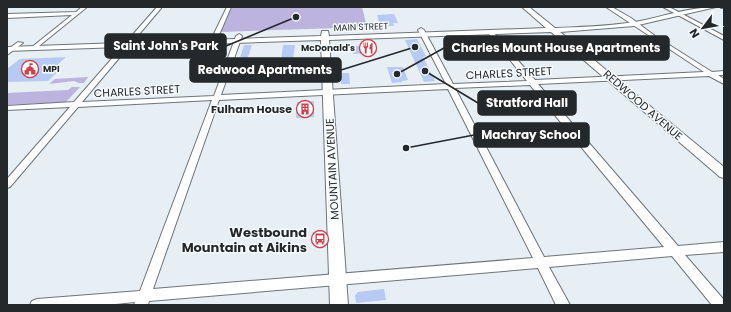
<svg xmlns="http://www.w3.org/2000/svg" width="731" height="312" font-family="Poppins,sans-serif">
<rect width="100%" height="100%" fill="#e7eef4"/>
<g fill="#bdb3df">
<polygon points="232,7 362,7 367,27 221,32"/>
<polygon points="88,77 84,83 79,83 74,81 49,84 55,79"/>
<polygon points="72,87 80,87 66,102 7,105 7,93 68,90"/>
</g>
<g fill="#b7caf4">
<polygon points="394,14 398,23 393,23 394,26 385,26 384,23 379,23 377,15"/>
<polygon points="417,39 426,56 423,57 435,81 424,82 405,40"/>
<polygon points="244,45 252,45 247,60 239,61"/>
<polygon points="283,45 295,45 293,59 281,60"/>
<polygon points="375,45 376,53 353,54 352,46"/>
<polygon points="66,57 52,70 60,70 48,81 7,82 7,69 20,59"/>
<polygon points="387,67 403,67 408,80 402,81 402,82 392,83"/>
<polygon points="340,73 349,73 350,84 341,84"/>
<polygon points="314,101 314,117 296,118 297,102"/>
<polygon points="384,289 386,300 356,303 355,295 358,292"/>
</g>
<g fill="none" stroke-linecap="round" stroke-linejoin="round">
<g stroke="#6e7579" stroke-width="2">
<g id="minor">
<polygon points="82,7 87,7 34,50 32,49 32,47 72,15 7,18 7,14 76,12"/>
<path d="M 157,7 L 162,7 L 82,102 L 214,96 L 236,36 L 239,34 L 242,36 L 221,95 L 446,84 L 418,30 L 421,28 L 424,30 L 453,84 L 527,81 L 489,34 L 489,32 L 493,32 L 535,80 L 704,72 L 606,7 L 612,7 L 631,18 L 655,36 L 712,72 L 724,71 L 724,75 L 718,75 L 724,79 L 724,84 L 709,76 L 538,84 L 678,246 L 724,242 L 724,252 L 685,255 L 724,300 L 724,305 L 712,305 L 672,256 L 549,267 L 570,305 L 556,305 L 538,268 L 149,301 L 148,305 L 134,305 L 135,302 L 106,305 L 30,305 L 32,301 L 37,299 L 140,291 L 212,100 L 78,107 L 10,187 L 7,188 L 7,179 L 70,107 L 7,110 L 7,106 L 74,102 ZM 530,85 L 664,247 L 544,257 L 455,88 ZM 448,89 L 533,258 L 153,289 L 219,100 Z"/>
<polygon points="227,7 231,7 216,42 211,43 210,42"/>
<polygon points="663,7 669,7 724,36 724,40"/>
<rect x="721" y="7" width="3" height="1"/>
<polygon points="18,42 23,43 7,55 7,50"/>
</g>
</g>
<g stroke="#6e7579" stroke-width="2">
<path id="major" d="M 522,7 L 529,7 L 555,28 C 581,27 609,26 635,22 C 662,17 689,7 716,7 L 634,26 L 560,32 L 724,167 L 724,178 L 720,177 L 551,32 L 329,40 L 348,305 L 330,305 L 321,40 L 7,51 L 7,47 L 321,36 L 322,31 L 328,31 L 329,36 L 546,28 Z"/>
</g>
<use href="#minor" fill="#fff" fill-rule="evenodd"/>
<use href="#major" fill="#fff" fill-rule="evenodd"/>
</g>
<defs>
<g id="restaurant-ring" transform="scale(0.9)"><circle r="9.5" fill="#f6fbfe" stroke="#d0404a" stroke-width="1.5"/><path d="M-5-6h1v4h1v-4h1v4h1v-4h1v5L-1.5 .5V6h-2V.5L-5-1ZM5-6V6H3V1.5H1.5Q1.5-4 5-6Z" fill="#d0404a"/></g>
<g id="civic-ring" transform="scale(0.9)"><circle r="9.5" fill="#f6fbfe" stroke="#d0404a" stroke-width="1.5"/><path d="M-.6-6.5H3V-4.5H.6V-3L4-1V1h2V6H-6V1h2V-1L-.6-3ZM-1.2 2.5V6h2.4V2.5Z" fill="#d0404a"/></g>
<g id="building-ring" transform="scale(0.9)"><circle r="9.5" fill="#f6fbfe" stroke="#d0404a" stroke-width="1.5"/><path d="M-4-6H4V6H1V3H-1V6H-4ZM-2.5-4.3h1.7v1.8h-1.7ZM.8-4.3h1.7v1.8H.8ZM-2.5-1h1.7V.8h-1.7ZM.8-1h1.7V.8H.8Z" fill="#d0404a"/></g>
<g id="bus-ring" transform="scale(0.9)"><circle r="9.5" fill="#f6fbfe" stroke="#d0404a" stroke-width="1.5"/><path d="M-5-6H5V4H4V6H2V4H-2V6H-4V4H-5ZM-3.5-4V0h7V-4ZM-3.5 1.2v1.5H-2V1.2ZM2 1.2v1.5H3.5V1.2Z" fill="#d0404a"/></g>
</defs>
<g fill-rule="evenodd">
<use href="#restaurant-ring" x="368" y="48"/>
<use href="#civic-ring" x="30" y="69"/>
<use href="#building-ring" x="305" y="109"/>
<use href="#bus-ring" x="320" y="239"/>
</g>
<g text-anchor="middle" stroke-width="3" stroke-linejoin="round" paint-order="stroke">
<g font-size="9" fill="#25282a" stroke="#f6fbfe">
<text transform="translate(361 27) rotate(-2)" y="3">MAIN STREET</text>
</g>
<g font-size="9" font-weight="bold" fill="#25282a" stroke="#f6fbfe" text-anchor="end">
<text x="355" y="51">McDonald's</text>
<text x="43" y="72" text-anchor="start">MPI</text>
</g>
<g font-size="11" fill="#25282a" stroke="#f6fbfe">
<text transform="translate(509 73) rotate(-3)" y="4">CHARLES STREET</text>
<text transform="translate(137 91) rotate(-3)" y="4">CHARLES STREET</text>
<text transform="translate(643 105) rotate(41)" y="4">REDWOOD AVENUE</text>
<text transform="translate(332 169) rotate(-93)" y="4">MOUNTAIN AVENUE</text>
</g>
<g font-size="11" font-weight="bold" fill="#25282a" stroke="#f6fbfe" text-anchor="end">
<text x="292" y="113">Fulham House</text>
</g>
<g font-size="13" font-weight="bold" fill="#25282a" stroke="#f6fbfe" text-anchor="end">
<text x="307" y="237">Westbound<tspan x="307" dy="15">Mountain at Aikins</tspan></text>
</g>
</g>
<path fill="none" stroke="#25282a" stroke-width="1.5" d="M296 17L226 46M397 74L444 48M415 47L341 70M425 71L478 103M406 148L474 135"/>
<g fill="#25282a" stroke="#f6fbfe" stroke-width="1.5">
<circle cx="296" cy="17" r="4"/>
<circle cx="397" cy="74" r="4"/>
<circle cx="415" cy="47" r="4"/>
<circle cx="425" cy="71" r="4"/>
<circle cx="406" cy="148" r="4"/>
</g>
<g fill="#25282a" stroke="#25282a" stroke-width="1.5">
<rect x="105" y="34" width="121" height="24" rx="4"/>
<rect x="444" y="36" width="225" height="24" rx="4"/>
<rect x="190" y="58" width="151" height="24" rx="4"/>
<rect x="478" y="91" width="98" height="24" rx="4"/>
<rect x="474" y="123" width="115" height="24" rx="4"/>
</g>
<g font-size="12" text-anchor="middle" font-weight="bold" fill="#fff">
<text x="166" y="50">Saint John's Park</text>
<text x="556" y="52">Charles Mount House Apartments</text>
<text x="265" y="74">Redwood Apartments</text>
<text x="527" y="107">Stratford Hall</text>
<text x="531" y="139">Machray School</text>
</g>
<rect width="731" height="312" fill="none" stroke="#25282a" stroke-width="16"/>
<g transform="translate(703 28) rotate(238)" stroke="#f6fbfe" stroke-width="3" paint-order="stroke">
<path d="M0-3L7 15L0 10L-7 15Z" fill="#25282a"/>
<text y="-6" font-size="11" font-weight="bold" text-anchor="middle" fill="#25282a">N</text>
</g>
</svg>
